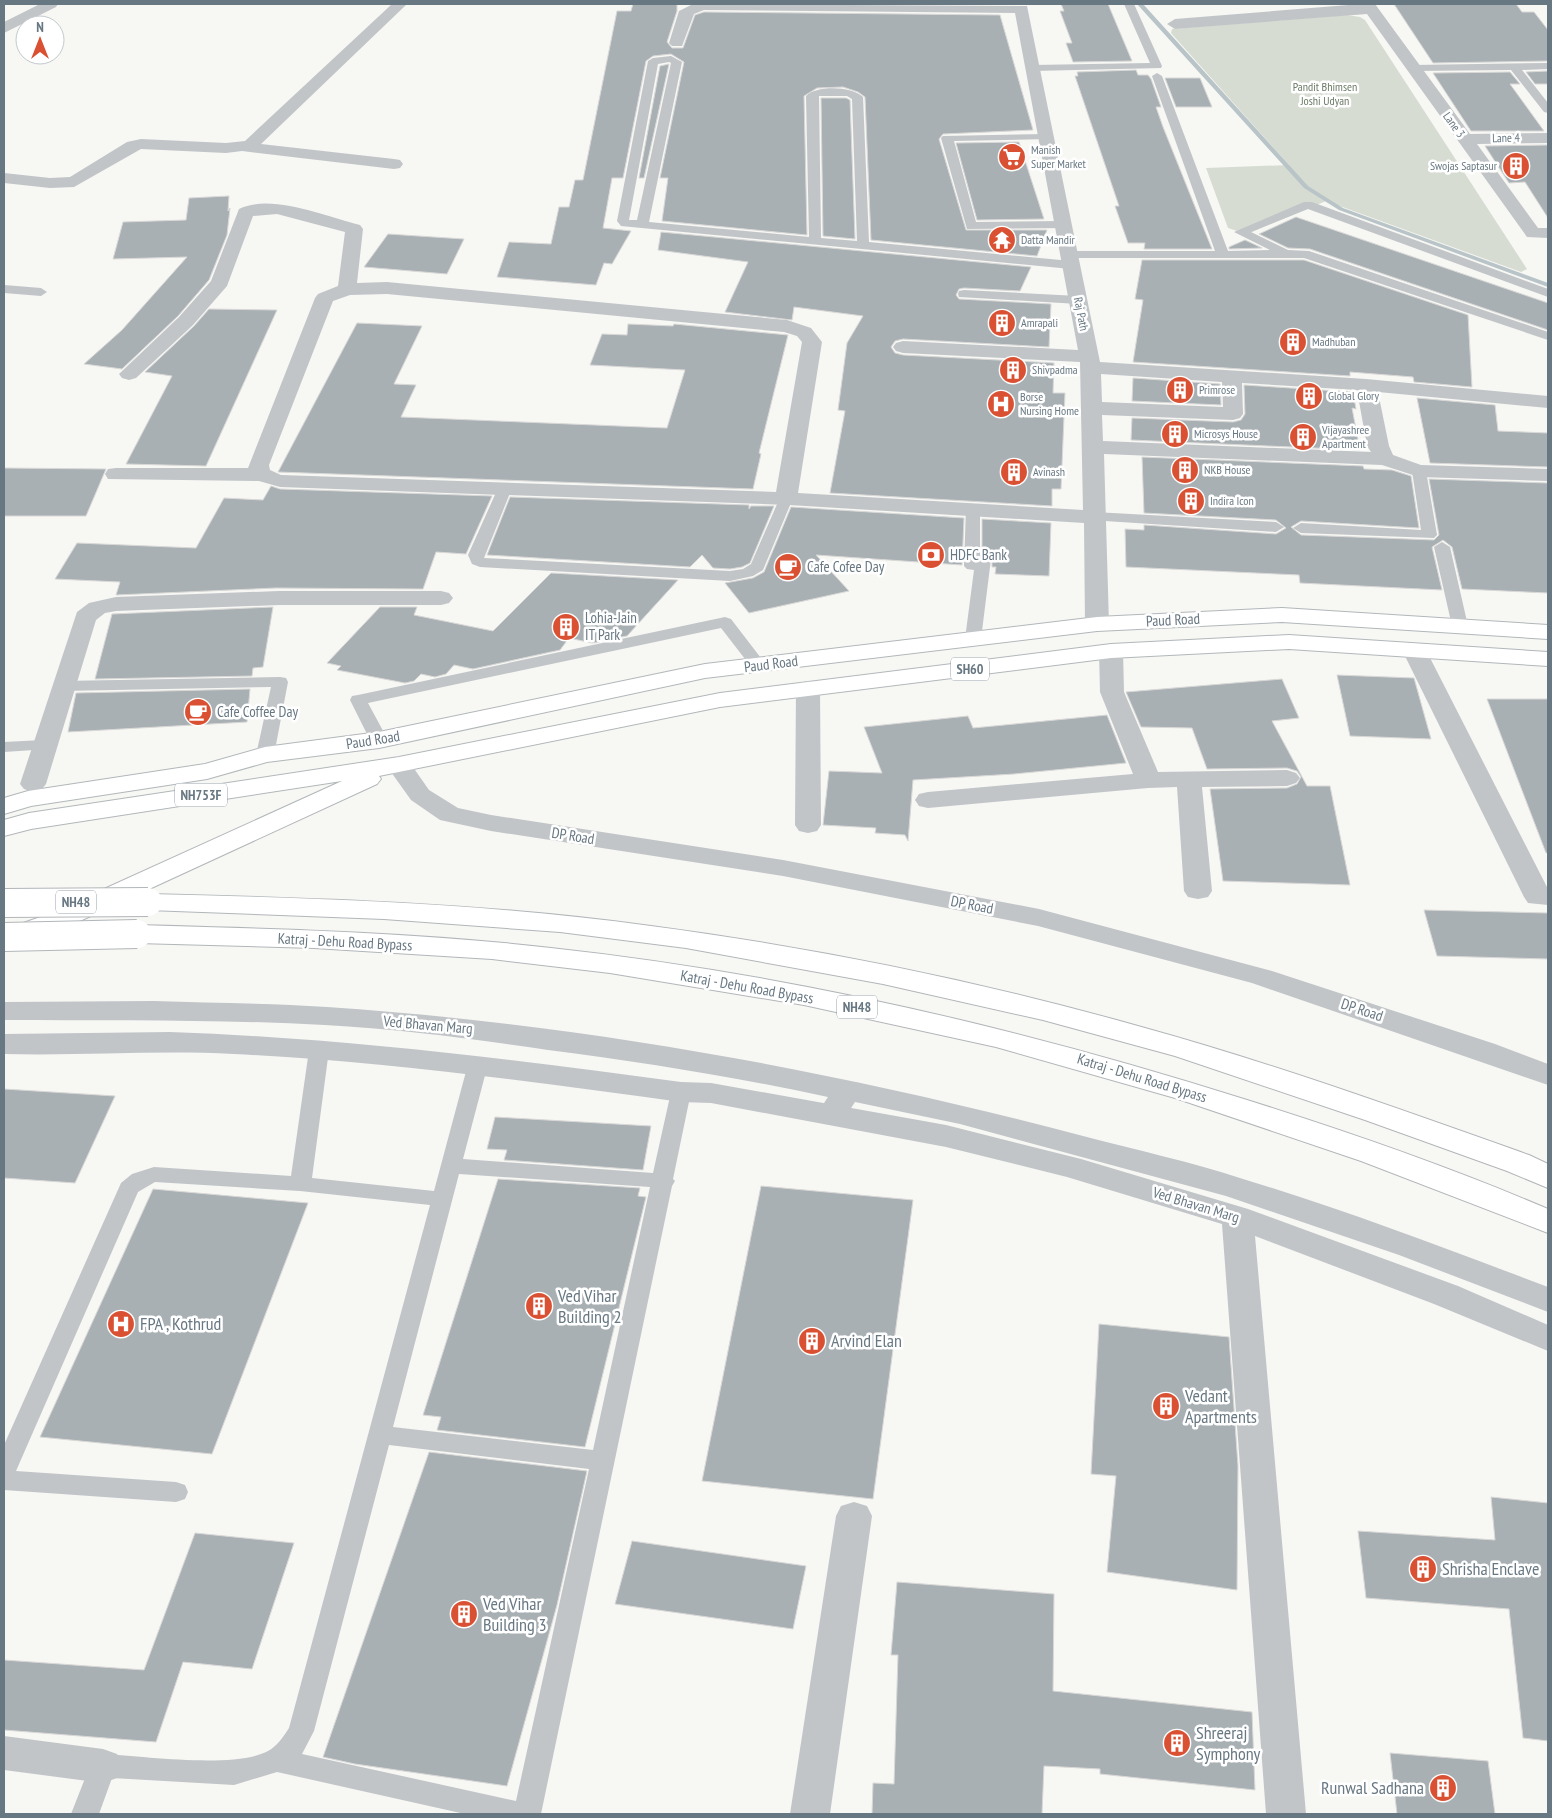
<svg xmlns="http://www.w3.org/2000/svg" width="1552" height="1818" font-family="'PT Sans Narrow',sans-serif">
<rect width="100%" height="100%" fill="#f7f7f4"/>
<polygon fill="#d7dcd3" points="1347,15 1360,17 1365,20 1527,269 1521,272 1326,201 1252,232 1240,232 1228,228 1206,168 1289,165 1171,33 1172,29"/>
<g fill="none" stroke-linecap="round" stroke-linejoin="round">
<polygon fill="#b8c4c7" fill-rule="evenodd" points="1137,4 1143,4 1308,186 1343,208 1548,283 1548,287 1339,210 1304,188"/>
</g>
<g fill="#a8b0b4" stroke="#d9d8d7">
<polygon points="633,4 677,4 677,11 667,42 672,48 683,48 695,15 704,12 1000,15 1033,130 943,134 939,139 966,230 1047,230 1037,256 871,240 865,97 858,92 843,87 817,88 804,96 807,235 662,221 668,178 660,178 684,62 671,54 653,56 646,61 623,178 612,178 603,228 631,231 612,264 604,263 596,285 497,277 509,242 551,244 559,207 569,207 575,180 583,180 617,11 631,11"/>
<polygon points="1061,4 1108,4 1132,61 1073,62 1066,43 1072,43 1060,11 1064,11"/>
<polygon points="1394,4 1516,4 1522,12 1534,12 1548,30 1548,61 1433,63"/>
<polygon points="669,64 644,178 639,178 660,66"/>
<polygon points="1136,70 1138,75 1148,75 1151,79 1161,107 1156,107 1163,127 1212,249 1144,249 1145,243 1128,243 1115,206 1119,206 1075,76 1078,76 1077,72"/>
<polygon points="1548,71 1548,84 1535,84 1526,72"/>
<polygon points="1510,72 1520,84 1510,84 1544,131 1471,131 1433,73"/>
<polygon points="1165,78 1200,78 1212,107 1176,107"/>
<polygon points="821,98 846,98 850,100 855,239 823,236"/>
<polygon points="1019,142 1044,219 977,220 956,143"/>
<polygon points="1548,145 1548,218 1525,182 1509,183 1485,146"/>
<polygon points="229,196 228,211 230,208 227,235 209,280 178,316 122,369 84,364 122,330 187,257 113,259 123,222 186,220 189,198"/>
<polygon points="1296,217 1548,303 1548,330 1310,249 1288,248 1259,234"/>
<polygon points="661,232 1031,267 1020,291 964,288 959,289 956,295 959,299 1051,304 1049,347 903,339 895,341 891,347 895,353 903,355 1054,363 1053,393 1065,393 1061,489 1052,489 1052,506 830,493 845,411 838,410 847,343 863,316 794,307 792,320 725,312 748,262 658,250"/>
<polygon points="388,234 464,239 447,274 364,267"/>
<polygon points="1245,240 1262,248 1229,249 1229,247"/>
<polygon points="1142,260 1304,260 1468,315 1472,387 1414,382 1413,377 1350,372 1350,376 1133,362 1143,300 1135,299"/>
<polygon points="209,309 277,310 206,466 126,464 172,376 145,372 194,326"/>
<polygon points="357,323 422,326 394,384 416,385 401,417 667,428 685,370 590,365 602,334 627,335 628,324 673,326 674,324 788,335 759,453 761,454 753,489 278,472"/>
<polygon points="1133,378 1220,384 1221,405 1132,401"/>
<polygon points="1244,385 1353,392 1356,409 1352,408 1360,450 1131,440 1132,418 1233,422 1241,420 1245,414"/>
<polygon points="1417,398 1495,405 1498,431 1548,433 1548,467 1430,463"/>
<polygon points="1142,457 1363,466 1364,469 1392,470 1411,476 1419,528 1301,521 1291,527 1301,535 1434,540 1439,535 1429,479 1548,483 1548,593 1462,589 1452,547 1443,540 1432,547 1442,590 1300,583 1299,575 1126,567 1125,529 1144,530 1144,525 1276,534 1286,528 1276,520 1144,513"/>
<polygon points="4,468 106,469 86,516 4,516"/>
<polygon points="271,486 280,489 492,496 466,554 436,552 423,589 276,588 116,595 120,582 55,579 77,543 196,548 224,498 263,500"/>
<polygon points="510,497 749,505 749,509 751,506 774,506 750,563 742,567 730,569 713,568 702,555 690,567 487,555"/>
<polygon points="791,507 964,518 962,565 816,555 849,591 749,613 725,583 753,578 764,572"/>
<polygon points="982,519 1051,523 1049,576 995,574 996,567 992,567 992,558 982,553"/>
<polygon points="551,573 678,580 627,636 621,637 607,634 600,642 592,643 569,638 560,650 473,669 454,665 446,674 435,677 421,674 414,681 405,683 337,670 341,666 327,663 380,607 417,607 414,615 493,631"/>
<polygon points="273,607 263,667 253,668 252,676 95,679 112,614"/>
<polygon points="1337,675 1414,678 1431,739 1350,736"/>
<polygon points="1282,679 1299,718 1272,721 1307,786 1330,786 1350,885 1223,881 1210,789 1287,788 1297,784 1301,777 1297,771 1287,768 1207,769 1192,728 1141,727 1126,692"/>
<polygon points="250,689 247,722 68,732 76,693"/>
<polygon points="1487,699 1548,699 1548,853 1546,853"/>
<polygon points="1107,715 1126,763 1014,774 913,780 908,841 905,835 875,833 876,828 823,825 829,771 882,773 864,727 968,716 973,728"/>
<polygon points="1424,910 1548,913 1548,959 1437,956"/>
<polygon points="4,1089 115,1096 75,1183 4,1178"/>
<polygon points="495,1117 651,1126 643,1170 504,1160 507,1150 487,1149"/>
<polygon points="498,1179 640,1188 638,1196 646,1197 585,1447 437,1430 441,1417 423,1415"/>
<polygon points="761,1186 913,1200 873,1499 702,1481"/>
<polygon points="153,1189 308,1203 212,1454 40,1437"/>
<polygon points="1099,1324 1229,1337 1238,1466 1237,1590 1107,1572 1116,1476 1091,1474"/>
<polygon points="429,1452 587,1471 557,1605 507,1786 355,1764 323,1757"/>
<polygon points="1491,1497 1548,1503 1548,1741 1523,1738 1509,1609 1366,1598 1358,1531 1495,1540"/>
<polygon points="195,1533 294,1543 252,1669 183,1662 156,1742 4,1730 4,1660 144,1670"/>
<polygon points="632,1541 806,1566 793,1629 615,1604"/>
<polygon points="897,1582 1054,1594 1053,1691 1252,1712 1255,1790 1100,1774 1100,1769 1044,1766 1042,1814 872,1814 873,1783 894,1784 898,1655 891,1655"/>
<polygon points="1390,1753 1488,1761 1495,1814 1397,1814"/>
</g>
<g fill="none" stroke-linecap="round" stroke-linejoin="round">
<g stroke="#b2b7ba" stroke-width="2">
<g id="primary">
<polygon points="1282,608 1548,625 1548,639 1282,622 1097,631 705,678 379,748 267,762 207,779 31,806 4,814 4,798 28,791 205,764 265,747 379,732 705,664 1097,617"/>
<polygon points="1289,635 1548,652 1548,666 1289,649 1111,658 720,707 379,776 381,779 377,784 69,926 19,943 9,940 5,934 9,928 49,914 342,781 31,829 4,836 4,820 29,813 399,757 720,693 1111,644"/>
</g>
</g>
<g stroke="#b2b6b9" stroke-width="2">
<g id="trunk">
<path d="M 148,894 C 316,898 485,903 651,926 C 817,948 984,982 1145,1028 C 1275,1064 1402,1110 1529,1155 L 1548,1164 L 1548,1188 L 1507,1171 L 1365,1120 L 1175,1056 L 1043,1020 L 883,984 L 686,948 L 560,932 L 384,919 L 148,910 L 138,908 L 134,902 L 138,896 Z"/>
<path d="M 137,925 C 275,929 414,932 551,948 C 788,974 1021,1028 1247,1100 C 1349,1132 1450,1167 1548,1209 L 1548,1233 L 1361,1161 L 1175,1098 L 996,1047 L 804,1005 L 610,973 L 492,959 L 314,948 L 137,943 L 127,940 L 123,934 L 127,928 Z"/>
</g>
</g>
<g fill="#c1c5c8" fill-rule="evenodd">
<polygon points="1124,4 1134,4 1162,66 1161,68 1033,71 1028,68 1033,65 1150,63"/>
<path d="M 671,56 L 682,62 L 649,222 L 809,237 L 806,96 C 816,85 852,86 863,97 L 869,242 L 1071,261 L 1077,265 L 1071,269 L 621,226 L 617,221 L 648,61 L 653,58 ZM 669,62 L 671,63 L 637,220 L 629,220 L 658,64 ZM 819,96 L 847,96 L 852,99 L 857,241 L 821,238 Z"/>
<polygon points="1548,63 1548,69 1522,70 1548,103 1548,113 1544,112 1511,70 1413,71 1408,68 1413,65"/>
<polygon points="1157,73 1162,76 1228,251 1270,250 1234,232 1304,202 1312,202 1548,289 1548,297 1308,209 1251,232 1288,250 1309,251 1548,332 1548,340 1304,258 1065,258 1063,255 1069,251 1215,251 1152,76"/>
<polygon points="1046,134 1050,135 1050,139 954,141 976,222 1063,221 1067,222 1069,225 1067,228 967,229 941,138 943,136"/>
<polygon points="4,285 41,288 47,292 41,296 4,293"/>
<polygon points="964,290 1078,296 1084,300 1078,304 959,297 958,294 959,291"/>
<polygon points="1419,467 1426,471 1437,535 1434,538 1301,533 1293,528 1301,523 1421,530 1412,471"/>
<polygon points="505,484 512,488 484,558 730,571 743,569 751,564 781,495 786,494 793,498 763,570 753,576 730,581 480,567 472,564 468,555 498,488"/>
<polygon points="973,504 980,508 980,555 988,556 991,559 981,639 973,644 965,639 974,570 967,569 964,566 966,508"/>
<polygon points="1094,512 1276,522 1284,527 1276,532 1089,520 1086,517"/>
<polygon points="1442,542 1450,547 1468,626 1460,631 1452,626 1434,547"/>
<polygon points="725,617 731,619 764,662 766,665 764,668 752,668 721,628 368,703 388,740 385,744 373,744 370,740 350,700 352,696 358,695"/>
<polygon points="280,677 286,678 288,682 274,755 271,759 259,759 256,755 271,687 62,691 56,690 54,686 56,682 62,681"/>
<polygon points="43,740 49,741 52,745 49,749 4,752 4,742"/>
<path d="M 319,1043 L 326,1045 L 329,1050 L 312,1178 L 434,1191 L 468,1064 L 471,1059 L 478,1057 L 485,1059 L 488,1064 L 463,1159 L 653,1173 L 671,1092 L 674,1087 L 681,1085 L 688,1087 L 691,1092 L 673,1179 L 675,1181 L 672,1186 L 541,1814 L 465,1814 L 277,1772 L 234,1785 L 112,1778 L 99,1814 L 71,1814 L 93,1758 L 103,1754 C 143,1756 235,1769 268,1751 C 277,1746 284,1736 289,1728 L 430,1205 L 300,1191 L 155,1182 L 138,1192 L 16,1471 L 176,1482 L 185,1485 L 188,1492 L 185,1499 L 176,1502 L 4,1490 L 4,1445 L 121,1183 L 132,1174 L 154,1167 L 291,1176 L 309,1050 L 312,1045 ZM 459,1174 L 650,1187 L 593,1450 L 393,1427 ZM 389,1445 L 589,1469 L 516,1801 L 302,1754 L 314,1731 Z"/>
</g>
<g fill="#c1c5c8" fill-rule="evenodd">
<polygon points="40,4 58,4 56,7 4,33 4,22"/>
<polygon points="392,4 407,4 261,144 394,159 400,160 403,164 400,168 394,169 242,151 226,153 141,149 74,187 50,188 4,183 4,173 50,178 70,177 127,142 141,139 226,143 245,141"/>
<path d="M 693,4 L 1027,6 L 1100,362 L 1366,379 L 1548,396 L 1548,408 L 1378,392 L 1389,446 L 1393,455 L 1421,465 L 1548,469 L 1548,481 L 1419,477 L 1382,465 L 1104,454 L 1109,624 L 1105,629 L 1097,631 L 1089,629 L 1085,624 L 1084,523 L 789,505 L 280,487 L 259,481 L 108,479 L 105,474 L 108,469 L 116,468 L 248,468 L 315,298 L 318,294 L 338,286 L 345,232 L 277,214 L 253,216 L 227,286 L 193,325 L 136,378 L 129,380 L 122,378 L 119,374 L 179,317 L 211,281 L 239,209 C 271,193 327,217 360,225 L 363,229 L 357,283 L 387,282 L 787,320 L 811,328 L 822,342 L 798,493 L 1083,510 L 1080,362 L 903,353 L 896,351 L 893,347 L 896,343 L 903,341 L 1078,350 L 1015,13 L 704,10 L 694,14 L 682,46 L 672,46 L 669,43 L 679,11 ZM 387,294 L 784,332 L 797,336 L 802,342 L 776,492 L 281,475 L 270,470 L 269,465 L 333,301 L 350,295 ZM 1101,374 L 1222,382 L 1223,407 L 1102,402 ZM 1242,383 L 1357,390 L 1367,446 L 1371,452 L 1103,441 L 1102,415 L 1233,420 L 1240,418 L 1243,414 Z"/>
<polygon points="1361,4 1375,4 1470,134 1548,133 1548,143 1477,144 1538,228 1548,228 1548,238 1527,237 1367,14 1175,29 1167,24 1175,19"/>
<polygon points="279,591 441,591 449,593 453,598 449,603 441,605 279,605 116,611 105,613 96,620 46,784 42,789 33,792 24,789 20,784 77,612 89,603 116,597"/>
<polygon points="1414,643 1422,645 1426,650 1548,889 1548,905 1528,903 1524,897 1402,650 1406,645"/>
<polygon points="1111,644 1119,646 1123,651 1124,692 1158,772 1287,770 1296,773 1300,778 1296,783 1287,786 1202,787 1212,891 1208,897 1198,899 1188,897 1184,891 1177,787 1148,788 928,808 919,806 915,800 919,794 928,792 1133,774 1100,692 1099,651 1103,646"/>
<polygon points="808,681 817,683 820,688 821,825 817,831 808,833 799,831 795,825 796,688 799,683"/>
<path d="M 170,1032 C 342,1038 511,1059 681,1082 L 711,1083 L 946,1125 L 1081,1159 L 1248,1209 L 1458,1286 L 1548,1325 L 1548,1351 L 1434,1304 L 1255,1236 L 1306,1814 L 1266,1814 L 1222,1224 L 1067,1177 L 946,1147 L 711,1103 L 681,1102 C 533,1082 384,1061 234,1054 C 157,1050 81,1056 4,1054 L 4,1034 Z"/>
<polygon points="854,1502 867,1506 872,1516 830,1814 790,1814 836,1516 841,1506"/>
<polygon points="4,1736 103,1749 117,1754 123,1766 117,1778 103,1783 4,1770"/>
</g>
<g fill="#c1c5c8" fill-rule="evenodd">
<polygon points="399,757 408,760 429,790 458,808 491,815 783,860 1039,909 1272,971 1495,1044 1548,1064 1548,1085 1252,983 1038,926 783,876 491,831 440,820 411,800 386,765 390,760"/>
<path d="M 154,1001 C 211,1003 269,1003 327,1007 C 583,1024 836,1071 1083,1136 C 1137,1150 1191,1162 1243,1179 C 1346,1210 1447,1249 1548,1287 L 1548,1312 L 1399,1255 L 1226,1196 L 960,1124 L 855,1102 L 842,1122 L 831,1125 L 820,1122 L 816,1115 L 828,1097 C 735,1077 642,1062 548,1050 C 474,1039 399,1029 325,1025 C 218,1019 111,1021 4,1020 L 4,1002 Z"/>
</g>
<use href="#primary" fill="#fff" fill-rule="evenodd"/>
<use href="#trunk" fill="#fff" fill-rule="evenodd"/>
<g stroke="#b2b6b9" stroke-width="30" stroke-linecap="butt">
<g id="trunk-bridge">
<polyline points="4,903 148,902"/>
<polyline points="4,937 137,934"/>
</g>
</g>
<use href="#trunk-bridge" stroke="#fff" stroke-width="28"/>
</g>
<defs>
<g id="supermarket-disc" transform="scale(1.4375)"><circle r="9.5" fill="#d95132" stroke="#fff"/><path d="M-6-5.5h2.5l.6 2H6L4.5 2H-2.5L-4.4-4H-6ZM-1.5 3.2a1.3 1.3 0 1 0 .1 0ZM3 3.2a1.3 1.3 0 1 0 .1 0Z" fill="#fff"/></g>
<g id="building-disc" transform="scale(1.4375)"><circle r="9.5" fill="#d95132" stroke="#fff"/><path d="M-4-6H4V6H1V3H-1V6H-4ZM-2.5-4.3h1.7v1.8h-1.7ZM.8-4.3h1.7v1.8H.8ZM-2.5-1h1.7V.8h-1.7ZM.8-1h1.7V.8H.8Z" fill="#fff"/></g>
<g id="temple-disc" transform="scale(1.4375)"><circle r="9.5" fill="#d95132" stroke="#fff"/><path d="M0-6L5-2H3V0L6.5 2.5H4V6H1.5V3h-3V6H-4V2.5H-6.5L-3 0V-2H-5Z" fill="#fff"/></g>
<g id="hospital-disc" transform="scale(1.4375)"><circle r="9.5" fill="#d95132" stroke="#fff"/><path d="M-5-5h3v3.5h4V-5h3V5h-3V1.5h-4V5h-3Z" fill="#fff"/></g>
<g id="bank-disc" transform="scale(1.4375)"><circle r="9.5" fill="#d95132" stroke="#fff"/><path d="M-6-4H6V4H-6ZM0-2.3a2.3 2.3 0 1 0 0 4.6a2.3 2.3 0 1 0 0-4.6Z" fill="#fff"/></g>
<g id="cafe-disc" transform="scale(1.4375)"><circle r="9.5" fill="#d95132" stroke="#fff"/><path d="M-5.5-4.5H6V0H3Q3 3.5 0 3.5H-2.5Q-5.5 3.5-5.5 0ZM3-3.2v2h1.7v-2ZM-6 4.5H4V6H-6Z" fill="#fff"/></g>
</defs>
<g fill-rule="evenodd">
<use href="#supermarket-disc" x="1012" y="157"/>
<use href="#building-disc" x="1516" y="166"/>
<use href="#temple-disc" x="1002" y="240"/>
<use href="#building-disc" x="1002" y="323"/>
<use href="#building-disc" x="1293" y="342"/>
<use href="#building-disc" x="1013" y="370"/>
<use href="#building-disc" x="1180" y="390"/>
<use href="#building-disc" x="1309" y="396"/>
<use href="#hospital-disc" x="1001" y="404"/>
<use href="#building-disc" x="1175" y="434"/>
<use href="#building-disc" x="1303" y="437"/>
<use href="#building-disc" x="1185" y="470"/>
<use href="#building-disc" x="1014" y="472"/>
<use href="#building-disc" x="1191" y="501"/>
<use href="#bank-disc" x="931" y="555"/>
<use href="#cafe-disc" x="788" y="567"/>
<use href="#building-disc" x="566" y="627"/>
<use href="#cafe-disc" x="198" y="712"/>
<use href="#building-disc" x="539" y="1306"/>
<use href="#hospital-disc" x="121" y="1324"/>
<use href="#building-disc" x="812" y="1341"/>
<use href="#building-disc" x="1166" y="1406"/>
<use href="#building-disc" x="1423" y="1569"/>
<use href="#building-disc" x="464" y="1614"/>
<use href="#building-disc" x="1177" y="1743"/>
<use href="#building-disc" x="1443" y="1788"/>
</g>
<g text-anchor="middle" stroke-width="5" stroke-linejoin="round" paint-order="stroke">
<g font-size="12" fill="#6b7b66" stroke="#fff">
<text x="1325" y="91">Pandit Bhimsen<tspan x="1325" dy="14">Joshi Udyan</tspan></text>
</g>
<g font-size="12" fill="#687883" stroke="#fff">
<text transform="translate(1454 125) rotate(54)" y="4">Lane 3</text>
<text transform="translate(1506 138) rotate(-1)" y="4">Lane 4</text>
<text transform="translate(1081 314) rotate(79)" y="4">Raj Path</text>
</g>
<g font-size="12" fill="#687883" stroke="#fff" text-anchor="start">
<text x="1031" y="154">Manish<tspan x="1031" dy="14">Super Market</tspan></text>
<text x="1497" y="170" text-anchor="end">Swojas Saptasur</text>
<text x="1021" y="244">Datta Mandir</text>
<text x="1021" y="327">Amrapali</text>
<text x="1312" y="346">Madhuban</text>
<text x="1032" y="374">Shivpadma</text>
<text x="1199" y="394">Primrose</text>
<text x="1328" y="400">Global Glory</text>
<text x="1020" y="401">Borse<tspan x="1020" dy="14">Nursing Home</tspan></text>
<text x="1322" y="434">Vijayashree<tspan x="1322" dy="14">Apartment</tspan></text>
<text x="1194" y="438">Microsys House</text>
<text x="1204" y="474">NKB House</text>
<text x="1033" y="476">Avinash</text>
<text x="1210" y="505">Indira Icon</text>
</g>
<g fill="#fff" stroke="#95a0a8" stroke-width="1">
<rect x="951" y="657.5" width="38" height="23" rx="4"/>
<rect x="175" y="783.5" width="52" height="23" rx="4"/>
<rect x="56" y="890.5" width="40" height="23" rx="4"/>
<rect x="837" y="995.5" width="40" height="23" rx="4"/>
</g>
<g font-size="14" font-weight="bold" fill="#687883">
<text x="970" y="674">SH60</text>
<text x="201" y="800">NH753F</text>
<text x="76" y="907">NH48</text>
<text x="857" y="1012">NH48</text>
</g>
<g font-size="15" fill="#687883" stroke="#fff" text-anchor="start">
<text x="950" y="560">HDFC Bank</text>
<text x="807" y="572">Cafe Cofee Day</text>
<text x="585" y="623">Lohia-Jain<tspan x="585" dy="17">IT Park</tspan></text>
<text x="217" y="717">Cafe Coffee Day</text>
</g>
<g font-size="15" fill="#687883" stroke="#fff">
<text transform="translate(1173 620) rotate(-3)" y="5">Paud Road</text>
<text transform="translate(771 664) rotate(-7)" y="5">Paud Road</text>
<text transform="translate(373 740) rotate(-9)" y="5">Paud Road</text>
<text transform="translate(573 836) rotate(9)" y="5">DP Road</text>
<text transform="translate(972 905) rotate(11)" y="5">DP Road</text>
<text transform="translate(345 942) rotate(3)" y="5">Katraj - Dehu Road Bypass</text>
<text transform="translate(747 987) rotate(10)" y="5">Katraj - Dehu Road Bypass</text>
<text transform="translate(1362 1010) rotate(18)" y="5">DP Road</text>
<text transform="translate(428 1025) rotate(5)" y="5">Ved Bhavan Marg</text>
<text transform="translate(1142 1078) rotate(17)" y="5">Katraj - Dehu Road Bypass</text>
<text transform="translate(1196 1205) rotate(17)" y="5">Ved Bhavan Marg</text>
</g>
<g font-size="18" fill="#687883" stroke="#fff" text-anchor="start">
<text x="558" y="1302">Ved Vihar<tspan x="558" dy="21">Building 2</tspan></text>
<text x="140" y="1330">FPA , Kothrud</text>
<text x="831" y="1347">Arvind Elan</text>
<text x="1185" y="1402">Vedant<tspan x="1185" dy="21">Apartments</tspan></text>
<text x="1442" y="1575">Shrisha Enclave</text>
<text x="483" y="1610">Ved Vihar<tspan x="483" dy="21">Building 3</tspan></text>
<text x="1196" y="1739">Shreeraj<tspan x="1196" dy="21">Symphony</tspan></text>
<text x="1424" y="1794" text-anchor="end">Runwal Sadhana</text>
</g>
</g>
<rect width="1552" height="1818" fill="none" stroke="#687883" stroke-width="10"/>
<g transform="translate(40 40)"><circle r="24" fill="#ffffff" stroke="#c3c9cd"/>
<path d="M0-4L9 19L0 12L-9 19Z" fill="#d95132"/>
<text y="-8" font-size="14" font-weight="bold" text-anchor="middle" fill="#687883">N</text>
</g>
</svg>
